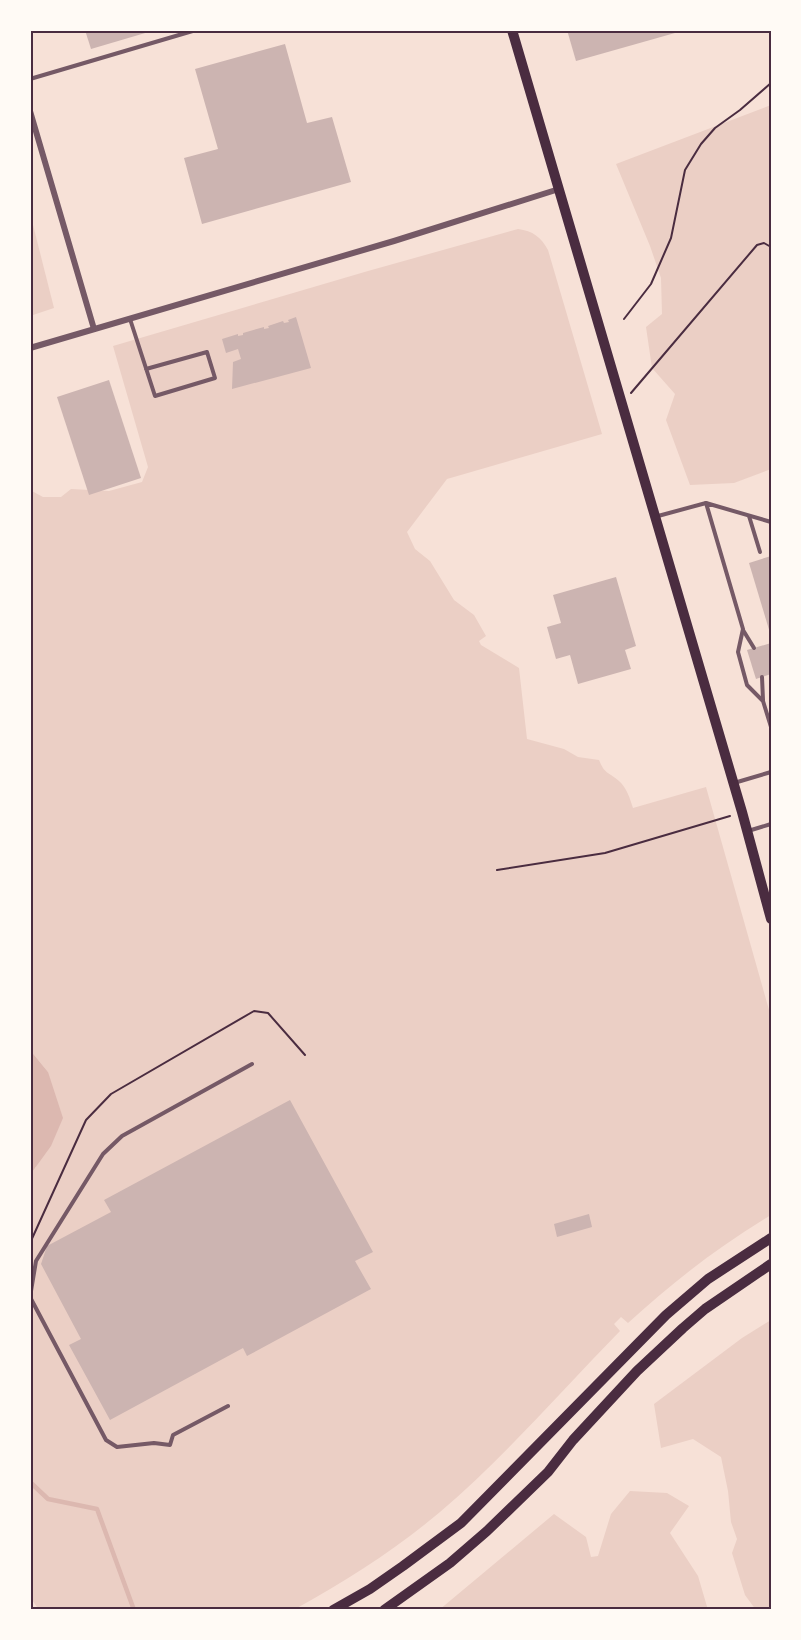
<svg xmlns="http://www.w3.org/2000/svg" width="801" height="1640" font-family="'Archivo Narrow',sans-serif">
<rect width="100%" height="100%" fill="#f7e1d7"/>
<g fill="#ebcfc5">
<polygon points="771,105 771,469 734,483 690,485 666,420 675,394 652,368 646,327 662,314 661,278 650,246 616,164"/>
<polygon points="30,213 54,308 30,316"/>
<path d="M 518,229 C 533,231 541,237 548,250 L 602,434 L 447,479 L 407,532 L 415,549 L 430,561 L 454,600 L 474,615 L 486,636 L 479,641 L 481,645 L 519,668 L 527,739 L 564,749 L 578,757 L 599,760 C 605,775 609,772 619,781 C 627,788 630,799 633,808 L 706,787 L 771,1017 L 771,1215 C 719,1246 673,1282 628,1323 L 621,1317 L 614,1324 L 620,1331 C 561,1391 505,1457 440,1512 C 396,1549 348,1580 297,1608 L 293,1610 L 39,1610 L 30,1597 L 30,1175 L 36,1167 L 48,1072 L 30,1050 L 30,490 L 43,497 L 61,497 L 71,489 L 109,491 L 142,482 L 148,467 L 113,346 L 368,271 Z"/>
<polygon points="771,1320 771,1610 756,1610 745,1595 732,1553 737,1539 731,1522 728,1491 721,1457 693,1439 661,1448 654,1404 742,1338"/>
<polygon points="630,1491 667,1493 689,1506 670,1533 698,1576 708,1610 439,1610 554,1514 586,1537 591,1557 598,1556 611,1514"/>
</g>
<polygon fill="#dcb8b0" points="30,1050 48,1072 63,1118 51,1146 30,1175"/>
<g fill="none" stroke-linecap="round" stroke-linejoin="round">
<polyline stroke="#dcb8b0" stroke-width="4.5" points="30,1482 48,1499 97,1509 134,1610"/>
</g>
<g fill="#ccb4b1">
<polygon points="85,30 152,30 152,31 91,49"/>
<polygon points="567,30 682,30 682,31 576,61"/>
<polygon points="285,44 307,123 332,117 351,182 202,224 184,158 218,149 195,69"/>
<polygon points="296,317 311,368 232,389 233,362 241,359 238,349 226,353 222,339 238,334 238,336 243,335 243,333 264,327 264,329 269,328 268,326 283,321 284,323 289,322 288,320"/>
<polygon points="109,380 141,478 89,495 57,397"/>
<polygon points="771,556 771,633 770,633 749,563"/>
<polygon points="616,577 636,646 625,650 631,669 578,684 570,655 556,659 547,627 561,623 553,595"/>
<polygon points="771,643 771,674 756,679 747,650"/>
<polygon points="290,1100 373,1252 355,1261 371,1289 247,1356 243,1348 110,1420 69,1345 81,1339 41,1264 47,1246 111,1212 104,1200"/>
<polygon points="589,1214 592,1227 557,1237 554,1224"/>
</g>
<g fill="none" stroke-linecap="round" stroke-linejoin="round">
<g stroke="#4a2c40" stroke-width="2">
<polyline points="624,319 651,284 671,238 685,170 701,144 715,128 740,110 771,83"/>
<polyline points="631,393 757,245 764,243 771,247"/>
<polyline points="497,870 605,853 730,816"/>
<polyline points="30,1243 86,1120 111,1094 254,1011 268,1013 305,1055"/>
</g>
<g stroke="#755966" stroke-width="4">
<polyline points="30,79 196,30"/>
<polyline points="130,319 155,396 215,378 207,352 146,369"/>
<polyline points="658,516 706,503"/>
<polyline points="749,516 760,552"/>
<polyline points="771,522 706,503 743,629 738,652 747,685 763,701 771,727"/>
<polyline points="743,630 754,648"/>
<polyline points="762,677 763,700"/>
<polyline points="734,783 771,772"/>
<polyline points="748,831 771,824"/>
<polyline points="228,1406 173,1435 170,1445 154,1443 117,1447 106,1440 30,1297 36,1261 103,1154 122,1136 252,1064"/>
</g>
<g stroke="#755966" stroke-width="6">
<polyline points="30,111 94,329"/>
<polyline points="30,348 394,241 559,189"/>
</g>
<g stroke="#4a2c40" stroke-width="10">
<polyline points="512,30 742,812 771,919"/>
<polyline points="333,1610 370,1589 403,1566 461,1523 666,1315 708,1279 771,1238"/>
<polyline points="384,1610 450,1563 487,1531 548,1472 573,1440 637,1371 683,1328 705,1309 771,1264"/>
</g>
</g>
<rect width="801" height="1640" fill="none" stroke="#fffaf5" stroke-width="63"/>
<rect x="32" y="32" width="738" height="1576" fill="none" stroke="#4a2c40" stroke-width="2"/>
</svg>
